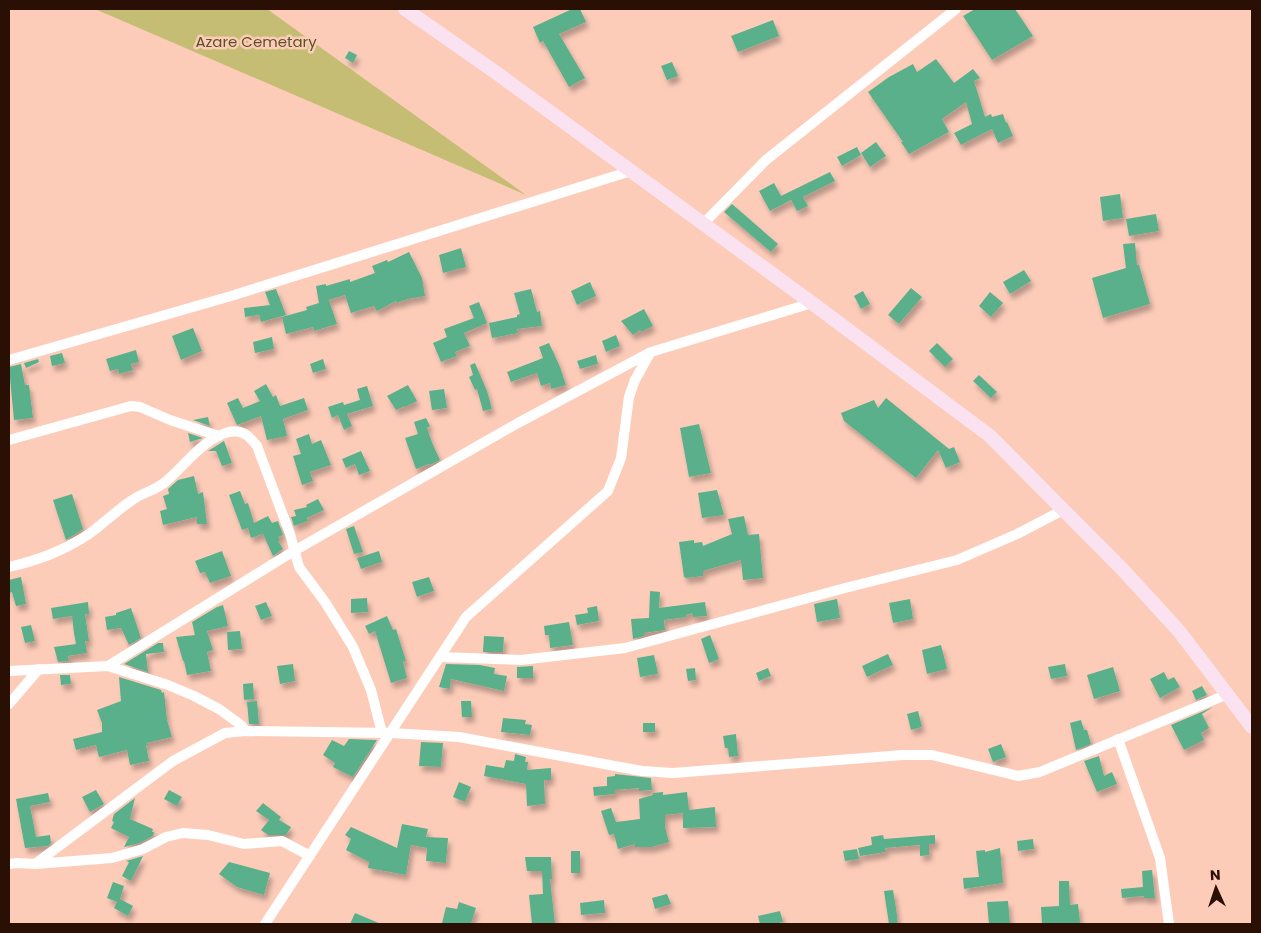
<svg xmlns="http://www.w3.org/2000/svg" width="1261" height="933" font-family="Poppins,sans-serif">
<defs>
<filter id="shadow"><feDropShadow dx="3" dy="5.5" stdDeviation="2.5" flood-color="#0004"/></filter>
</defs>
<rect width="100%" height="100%" fill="#fdccb9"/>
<polygon fill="#c5bd73" points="95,9 267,9 526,195"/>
<g fill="#5ab08a" filter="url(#shadow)">
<polygon points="572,9 580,9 586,22 559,34 585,78 569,87 543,41 540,43 533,27"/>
<polygon points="975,9 1015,9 1033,36 992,60 963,16"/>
<polygon points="773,20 779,36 738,52 731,36"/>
<polygon points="349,51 357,55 353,63 345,58"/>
<polygon points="936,59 954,83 973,69 980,78 974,81 985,117 991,114 992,117 1003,114 1006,123 1007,122 1013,136 998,143 992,129 961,145 954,133 972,124 966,102 942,119 949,132 909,154 901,142 903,142 868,92 889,77 913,64 917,72"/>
<polygon points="672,62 678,76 667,80 661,66"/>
<polygon points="876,142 886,156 870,167 861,153"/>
<polygon points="857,147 861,155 842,166 837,157"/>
<polygon points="830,172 835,181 803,197 808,206 797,211 791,200 770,211 759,191 774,183 781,196"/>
<polygon points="1120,194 1123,218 1103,221 1100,197"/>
<polygon points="732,204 778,244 771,252 724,212"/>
<polygon points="1156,214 1159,231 1129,236 1126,219"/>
<polygon points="1135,243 1137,265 1139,265 1150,304 1103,318 1092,278 1126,268 1123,244"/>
<polygon points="461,248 466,267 443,273 439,255"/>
<polygon points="409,252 422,278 425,296 408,299 397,303 396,301 377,311 374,306 351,313 345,295 329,300 337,324 314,331 313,327 286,334 282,317 307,310 306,307 319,303 316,286 326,284 326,286 350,279 350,282 375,273 372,266 387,260 388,262"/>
<polygon points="1024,270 1031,281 1010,294 1003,282"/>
<polygon points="590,282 596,296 577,305 571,291"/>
<polygon points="911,288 922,297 899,324 888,315"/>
<polygon points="276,289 286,315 261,322 259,315 245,317 244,308 270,305 265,292"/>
<polygon points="531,289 537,312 540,311 542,326 517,329 518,333 492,338 489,323 517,317 517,315 520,314 514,293"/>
<polygon points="863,291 870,304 861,309 854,296"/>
<polygon points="990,292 1003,303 991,317 979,306"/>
<polygon points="479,302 487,323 464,333 470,346 455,352 457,356 441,362 433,343 447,337 444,329 474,318 469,306"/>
<polygon points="644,309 653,326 641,332 640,330 633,335 621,321"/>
<polygon points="193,328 202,351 181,360 172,336"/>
<polygon points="616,335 620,346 606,352 602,341"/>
<polygon points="272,337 274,349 255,353 253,342"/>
<polygon points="549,343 560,367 566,385 551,389 550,383 541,386 537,373 511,382 507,372 543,358 539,347"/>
<polygon points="937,343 953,359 945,367 929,351"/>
<polygon points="136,350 139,362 131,364 133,370 119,374 118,369 110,371 106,359"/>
<polygon points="62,353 65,363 52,366 50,356"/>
<polygon points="596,355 598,364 580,369 577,361"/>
<polygon points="38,359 39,362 26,368 24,363"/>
<polygon points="323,359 326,369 313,373 310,364"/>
<polygon points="475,363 487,391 492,409 483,411 477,389 475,390 469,377 473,375 470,365"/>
<polygon points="21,364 25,385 29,385 33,418 14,420 9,367"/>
<polygon points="979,375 997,392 991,398 973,381"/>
<polygon points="266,384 273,397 276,395 280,406 304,398 308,410 283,419 287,436 267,440 261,416 237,425 227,403 238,398 243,408 260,401 254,391"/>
<polygon points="408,385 417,401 405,407 405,406 396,410 387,396"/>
<polygon points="367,386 373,406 347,414 352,426 344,430 338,415 332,418 328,407 343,402 344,405 360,400 357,389"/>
<polygon points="444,389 447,408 432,410 429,391"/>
<polygon points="886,398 949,449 954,447 960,462 946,468 938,450 916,478 844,421 841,413 874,400 878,408"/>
<polygon points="208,417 210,426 193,420"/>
<polygon points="426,418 430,426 427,428 433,445 440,460 430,465 429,464 416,469 405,438 418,434 414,422"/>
<polygon points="699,424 711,473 689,477 680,428"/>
<polygon points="188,433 203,438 190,442"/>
<polygon points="309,434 312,444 321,440 331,465 310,472 313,481 302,485 293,456 301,454 296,439"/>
<polygon points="224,441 232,463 222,466 216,451 208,451"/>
<polygon points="361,451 370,471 359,475 355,464 346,468 342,459"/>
<polygon points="194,476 198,494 203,492 207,524 197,524 197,517 163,525 160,511 167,509 163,496 169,494 168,489 178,480"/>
<polygon points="717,490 724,515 702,518 698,493"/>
<polygon points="240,491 245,504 248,503 254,523 268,516 272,523 278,521 283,535 278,537 280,541 278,541 283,549 273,556 263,534 251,538 248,528 242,530 229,495"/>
<polygon points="72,494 83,529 85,528 66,540 53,500"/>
<polygon points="318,499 324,510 307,518 308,521 294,526 291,517 296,516 294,510 307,507 306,505"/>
<polygon points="744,516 748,535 759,534 763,578 743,580 741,560 703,571 703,576 686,578 684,577 679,542 694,540 694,543 702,542 703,546 732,534 728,519"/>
<polygon points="354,526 363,552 354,554 346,529"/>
<polygon points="222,551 231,576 210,583 205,572 200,573 195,561"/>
<polygon points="379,551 382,562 361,569 357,558"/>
<polygon points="21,577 26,604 16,606 12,592 9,593 9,580"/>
<polygon points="429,577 434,591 417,597 412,582"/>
<polygon points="650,591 660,592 659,608 705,602 707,616 693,617 692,613 686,615 687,617 664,620 665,630 644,633 644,636 633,639 631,619 649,618"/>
<polygon points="367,598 368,612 351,613 351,599"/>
<polygon points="837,599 840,618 817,622 814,604"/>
<polygon points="910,599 913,619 893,623 889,603"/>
<polygon points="88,602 89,614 85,614 89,641 85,641 87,653 68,656 69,661 58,662 54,647 76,644 74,633 72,616 53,619 51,608"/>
<polygon points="266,602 272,616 261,620 255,606"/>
<polygon points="223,605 228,626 207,631 213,650 207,652 211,671 187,675 184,661 183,661 176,637 195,635 192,622 217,607"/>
<polygon points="597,606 599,621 577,625 575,615 588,613 587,608"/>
<polygon points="131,608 141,638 129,645 121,628 107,630 105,617 116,615 116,613"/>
<polygon points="387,616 393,630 396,629 406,661 403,662 407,678 391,683 375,631 369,634 365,626"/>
<polygon points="569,622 573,645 550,648 549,635 545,635 544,626"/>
<polygon points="31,625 35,641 25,643 21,627"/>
<polygon points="240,631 242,649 228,650 227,632"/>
<polygon points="710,635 719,659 709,663 701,639"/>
<polygon points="484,636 504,637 503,652 483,652"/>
<polygon points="158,643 163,643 164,652 146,654 148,672 124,664"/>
<polygon points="941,645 947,669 927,674 922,650"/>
<polygon points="888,654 893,665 867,677 862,666"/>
<polygon points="654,655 658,674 640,677 637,658"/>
<polygon points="293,664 295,681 280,684 277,666"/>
<polygon points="446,664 480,665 495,668 494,674 507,676 504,691 451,679 450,689 439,687"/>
<polygon points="1065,664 1067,676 1051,679 1048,667"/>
<polygon points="533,666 533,678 517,678 517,667"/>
<polygon points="1113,667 1120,691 1094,699 1087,675"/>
<polygon points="695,668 696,680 688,681 686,669"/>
<polygon points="768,668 771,676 759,681 756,673"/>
<polygon points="1164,672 1168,680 1174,677 1180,687 1160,698 1150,679"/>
<polygon points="60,675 70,675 71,684 61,685"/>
<polygon points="119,677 161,690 162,693 164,692 167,720 172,737 147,743 148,745 146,745 149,761 130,765 127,750 99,757 96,745 76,750 73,739 102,732 102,723 97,710 121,701"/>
<polygon points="253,683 254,699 244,700 243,684"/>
<polygon points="1202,686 1207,695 1196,700 1192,691"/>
<polygon points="257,701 259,724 249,724 247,702"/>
<polygon points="461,701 471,701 472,717 462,717"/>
<polygon points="1213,707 1202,714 1209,728 1201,733 1204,740 1184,750 1171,725"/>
<polygon points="918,711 922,727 911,730 907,714"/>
<polygon points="503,718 526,720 525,724 532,725 530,735 501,732"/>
<polygon points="1081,720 1084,730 1087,730 1091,744 1076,750 1070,723"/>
<rect x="643" y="723" width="12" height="9"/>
<polygon points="736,734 738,756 729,757 728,748 725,748 723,736"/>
<polygon points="349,739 377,740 353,777 333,767 335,763 323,755 332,740 344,746"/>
<polygon points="421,742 443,743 441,767 419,766"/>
<polygon points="1001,744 1006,757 993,762 988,749"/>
<polygon points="515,754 526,757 525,762 528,762 527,770 551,768 551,780 544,780 545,804 527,806 526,784 484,776 486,765 504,768 506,760 514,761"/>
<polygon points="1099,756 1104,776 1112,772 1117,784 1097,792 1084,761"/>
<polygon points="615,774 651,778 652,790 639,791 639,788 615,790 615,794 594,796 593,787 607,786 607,777 615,776"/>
<polygon points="459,782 471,787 465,802 453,797"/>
<polygon points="96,790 104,804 90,812 82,797"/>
<polygon points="169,790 182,797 177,806 164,799"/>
<polygon points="663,792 663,795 687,792 689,810 715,807 716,827 683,828 683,813 665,815 665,827 669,842 652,847 635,847 635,844 618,849 614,834 609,835 601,811 611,808 616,822 640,819 639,799 653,795 653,793"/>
<polygon points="48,793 50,802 30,806 36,837 50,835 51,843 48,846 25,848 16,799"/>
<polygon points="135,798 130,819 153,829 152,832 154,832 153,836 140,843 124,847 129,837 111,828 114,822 112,821 114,814"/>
<polygon points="263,803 281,817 279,820 291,827 286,835 268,835 261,830 269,820 256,811"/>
<polygon points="402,824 428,829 426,837 448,838 446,863 426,861 427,848 411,845 406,875 368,868 369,862 346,850 351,839 345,835 351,827 397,848"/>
<polygon points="883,835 884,839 935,835 935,844 929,844 929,855 920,856 920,845 885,848 886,852 860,856 858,848 872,845 871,837"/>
<polygon points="1033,839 1034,849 1018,851 1017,841"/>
<polygon points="1000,848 1003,883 964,889 963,878 979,877 976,851 985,850 985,852"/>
<polygon points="857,849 859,859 845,861 843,851"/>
<rect x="571" y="851" width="9" height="22"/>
<polygon points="143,856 131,881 122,876 129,862 126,861"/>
<polygon points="525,857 551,857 552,879 550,879 555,924 532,924 529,895 543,894 542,871 527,871"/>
<polygon points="229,862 270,873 264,895 237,887 219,874"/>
<polygon points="1152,870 1155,898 1144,898 1144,896 1122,898 1121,889 1143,887 1142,871"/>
<polygon points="1059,881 1069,881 1070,905 1078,904 1080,923 1042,924 1041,907 1059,906"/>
<polygon points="113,882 124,886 120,899 133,906 128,916 114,908 117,902 107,898"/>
<polygon points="893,890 897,915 897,924 889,924 884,891"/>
<polygon points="667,894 671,904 655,909 652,898"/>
<polygon points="604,900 605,913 581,915 580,903"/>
<polygon points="1008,901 1010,924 989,924 987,902"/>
<polygon points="459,902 476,908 471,924 442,923 446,907 457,909"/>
<polygon points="780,911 783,922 773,924 760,924 758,916"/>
<polygon points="355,913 381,924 350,924"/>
</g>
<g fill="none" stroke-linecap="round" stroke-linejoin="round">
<g stroke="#fff" stroke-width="10">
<polyline points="703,224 766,160 956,9"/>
<polyline points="9,360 231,296 631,171"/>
<polyline points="9,440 131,406 140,407 170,420 219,436"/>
<path d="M 9,567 C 39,560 63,551 89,534 C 103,524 116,511 131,501 C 141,493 154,491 164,483 C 185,466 202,439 229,432 C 243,429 250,437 257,446 L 290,534 L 299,567 L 325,602 L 353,647 L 371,690 L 382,733"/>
<polyline points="440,657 521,660 625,648 845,588 957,560 1017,534 1063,510"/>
<polyline points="108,666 294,551 518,423 651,352 812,303"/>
<polyline points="9,671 108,666 168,685 194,696 219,709 241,725 246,731"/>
<polyline points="9,704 39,669"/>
<polyline points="1118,739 1160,858 1169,924"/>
<polyline points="9,864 17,863 35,864 112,858 143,849 166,837 183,833 208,835 244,844 282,841 310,856"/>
<polyline points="35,864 173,761 225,733 246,731 391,733 459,737 642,771 673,773 903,755 932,755 1018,776 1040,772 1228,694"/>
<polyline points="265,924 466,617 608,491 621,458 629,397 635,380 650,353"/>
</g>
<polyline stroke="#fae2f1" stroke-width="14" points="405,9 498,74 812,303 990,436 1124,571 1179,631 1252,727"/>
</g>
<g text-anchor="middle" stroke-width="5" stroke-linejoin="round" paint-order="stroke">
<g font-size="15" fill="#595426" stroke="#fdccb9">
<text x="256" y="47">Azare Cemetary</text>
</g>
</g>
<rect width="1261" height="933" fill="none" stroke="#2a0f04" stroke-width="20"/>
<g transform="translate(1216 888) rotate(357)" stroke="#fdccb9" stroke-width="4" paint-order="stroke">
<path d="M0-4L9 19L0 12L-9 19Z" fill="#2a0f04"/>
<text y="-8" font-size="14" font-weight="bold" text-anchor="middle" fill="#2a0f04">N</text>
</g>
</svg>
